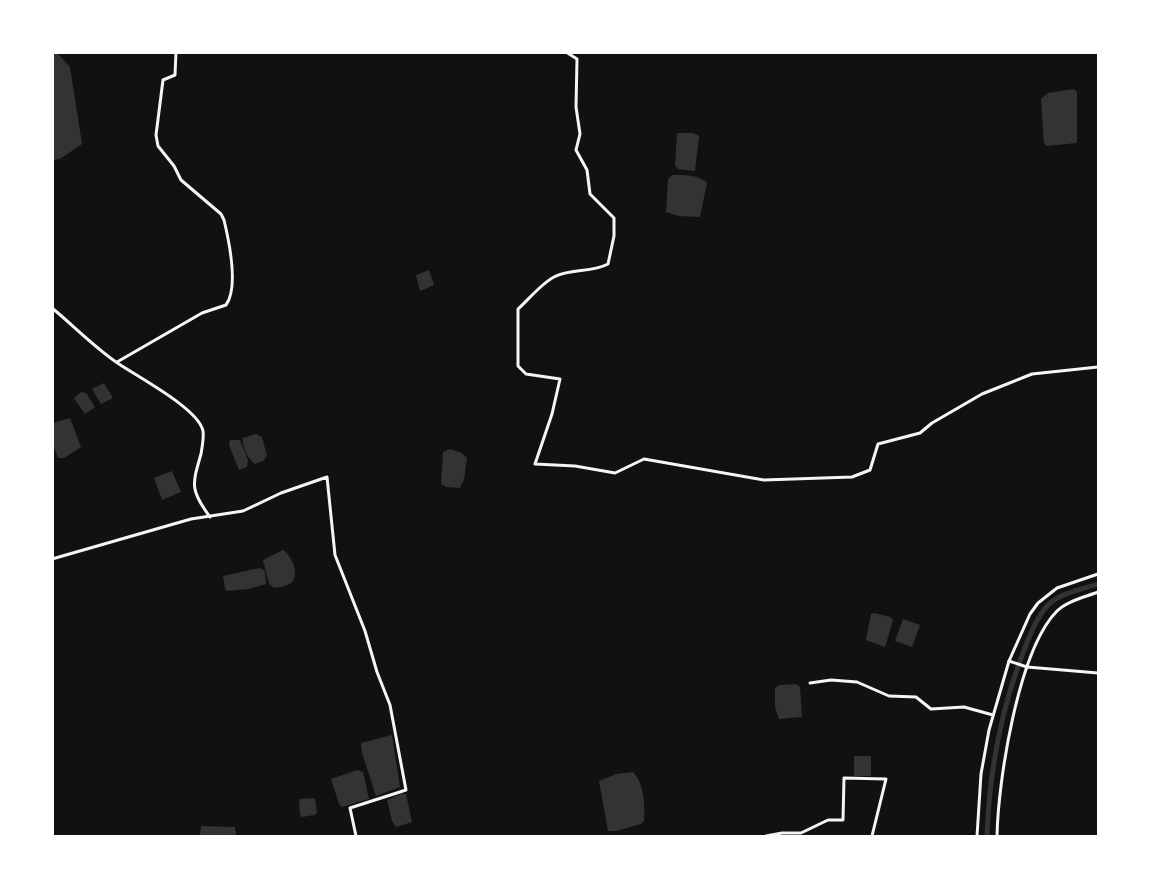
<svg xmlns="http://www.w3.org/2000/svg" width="1151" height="889" font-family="'Sofia Sans Condensed',sans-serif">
<rect width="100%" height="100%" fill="#111"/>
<g fill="#333">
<polygon points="53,53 59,55 70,67 82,144 60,159 53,160"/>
<polygon points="1074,89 1077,92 1077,143 1046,146 1044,143 1041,99 1048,93"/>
<polygon points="677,133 693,133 699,136 695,171 678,169 675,166"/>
<path d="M 672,175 C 683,175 698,174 707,183 L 700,217 L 679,216 L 666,212 L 668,179 Z"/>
<polygon points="429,270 434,285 420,291 416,275"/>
<polygon points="104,383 113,398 101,404 92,389"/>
<polygon points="81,392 86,393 95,407 85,414 74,398"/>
<polygon points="70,418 81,447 64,458 58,458 53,445 53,423"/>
<path d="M 256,434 L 262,437 L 267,456 L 263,461 L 255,464 C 247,458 242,447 243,438 Z"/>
<polygon points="230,440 240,440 248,460 247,467 239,470 229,445"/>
<polygon points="450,449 462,453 467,458 464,479 460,488 446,487 441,484 443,452"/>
<polygon points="172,471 181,492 162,500 154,478"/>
<path d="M 283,550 C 291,555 299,572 293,581 C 289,586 280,587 274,588 L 269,584 L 263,560 Z"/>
<polygon points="260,568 265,571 266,584 249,589 227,591 225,589 223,576"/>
<polygon points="875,613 890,617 893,620 885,647 866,640 871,614"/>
<polygon points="903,619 920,625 912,647 895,641"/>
<polygon points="796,684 800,687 802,717 779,719 775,707 775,688 779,685"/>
<polygon points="392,735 400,787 376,796 362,753 361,743"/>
<rect x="854" y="756" width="17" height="20"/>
<polygon points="357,770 363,772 369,799 342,807 339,804 331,779"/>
<path d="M 633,772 C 644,783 645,806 644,821 L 641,824 L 616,831 L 608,831 L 599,781 L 616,774 Z"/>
<polygon points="401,794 406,794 412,822 396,827 392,821 387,800"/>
<polygon points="315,798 317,813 314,815 302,817 300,815 299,799"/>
<polygon points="201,826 235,827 236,836 200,836"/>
</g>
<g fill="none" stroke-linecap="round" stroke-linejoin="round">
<path stroke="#333" stroke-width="5" d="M 987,836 C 989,776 1000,715 1021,658 C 1028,640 1035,619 1048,605 C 1060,593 1083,589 1098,584"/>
<g stroke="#f5f5f5" stroke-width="3">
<path d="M 566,52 L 577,59 L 576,107 L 580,134 L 576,150 L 587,170 L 590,194 L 614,218 L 614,236 L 608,264 C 592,273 570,268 554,277 C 542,283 528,300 518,309 L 518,366 L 526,374 L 560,379 L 552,414 L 535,464 L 575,466 L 615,473 L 644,459 L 764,480 L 852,477 L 870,470 L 878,444 L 920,433 L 932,423 L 982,394 L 1032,374 L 1098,367"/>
<path d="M 117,362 L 202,313 L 226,305 C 239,287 229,241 224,220 L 221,214 L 181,180 L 174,166 L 158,146 L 156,135 L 163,80 L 175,75 L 176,52"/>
<polyline points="52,559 191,519 243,511 281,493 327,477 335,555 365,631 377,672 390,705 406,790 350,808 356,836"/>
<polyline points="1009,661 1027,667 1098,673"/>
<polyline points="810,683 831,680 857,682 889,696 916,697 931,709 964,707 993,715"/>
<polyline points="766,836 782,833 801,833 828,820 843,820 844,778 886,779 872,836"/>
<polyline points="977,836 981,774 989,730 1009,661 1030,614 1038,603 1057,588 1098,574"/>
<path d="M 997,836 C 998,782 1018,650 1057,611 C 1067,601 1085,597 1098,592"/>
</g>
<path stroke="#f5f5f5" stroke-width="3" d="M 52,308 C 74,326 95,348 119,364 C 138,377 199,409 203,431 C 204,438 202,448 201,454 C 192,485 190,490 210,517"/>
</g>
<rect width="1151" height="889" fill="none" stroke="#ffffff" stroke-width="108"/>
</svg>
